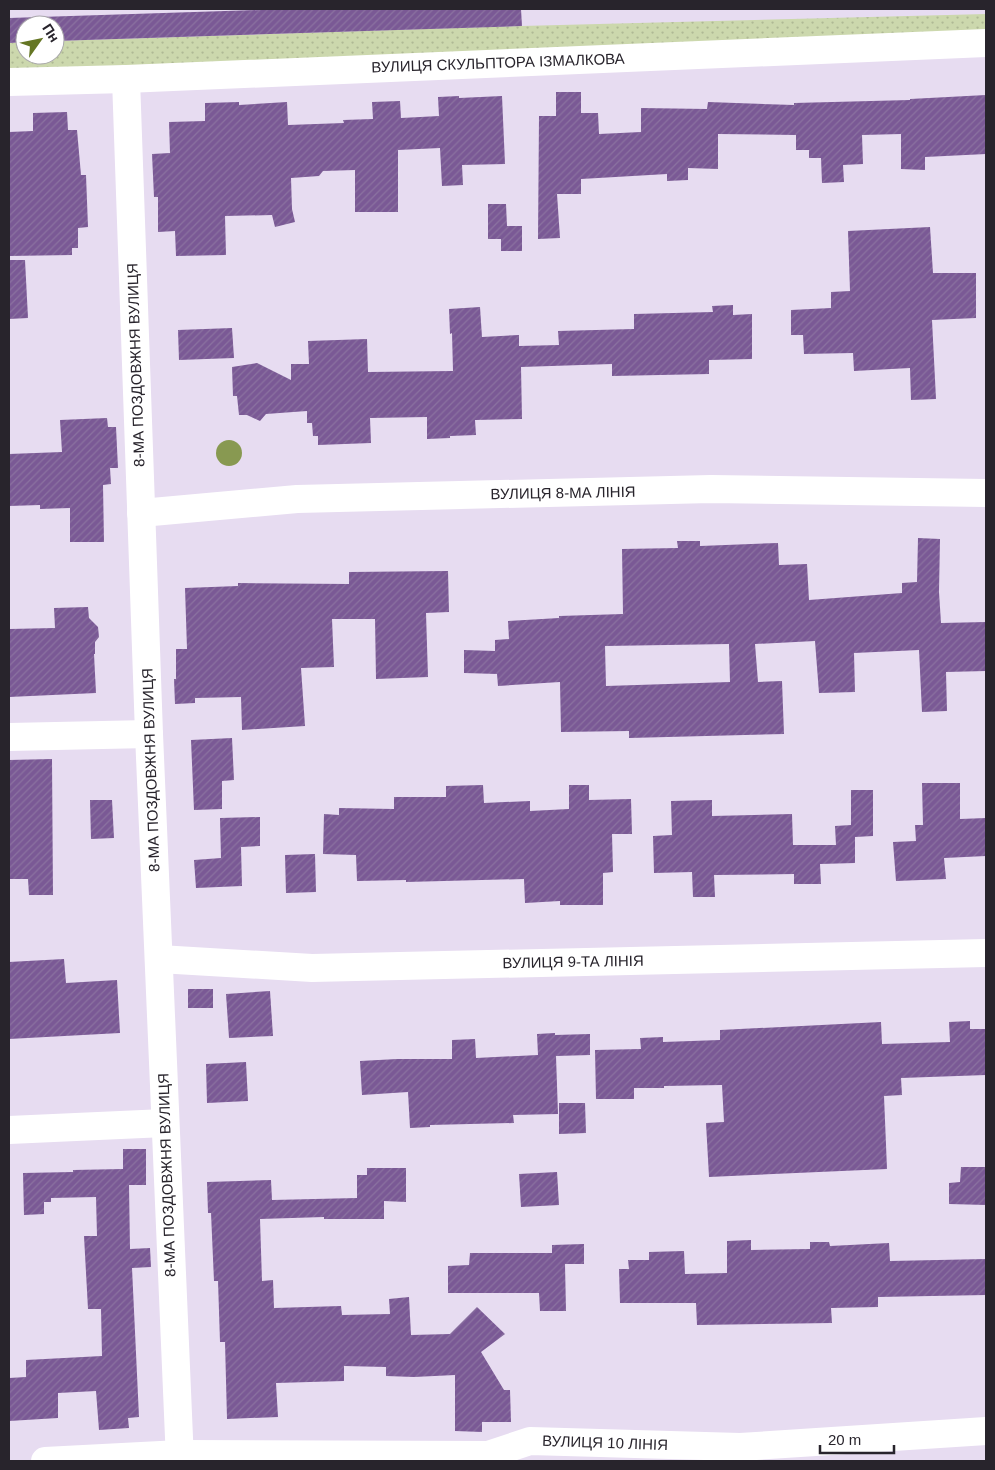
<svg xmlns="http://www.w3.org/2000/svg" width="995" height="1470" font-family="Helvetica,sans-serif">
<defs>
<pattern id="grass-dots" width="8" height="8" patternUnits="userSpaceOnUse" patternTransform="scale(1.25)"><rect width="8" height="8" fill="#ccd8ad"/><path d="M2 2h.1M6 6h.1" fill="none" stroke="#afb995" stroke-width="1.8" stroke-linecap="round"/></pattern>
<pattern id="building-hatch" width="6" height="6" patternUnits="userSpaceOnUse" patternTransform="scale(1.25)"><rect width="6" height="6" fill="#7a5995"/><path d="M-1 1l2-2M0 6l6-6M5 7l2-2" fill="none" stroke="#8b72a0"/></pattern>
</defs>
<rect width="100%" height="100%" fill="#e7dcf1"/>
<polygon fill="url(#grass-dots)" points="986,14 986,32 9,70 9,43 25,42 25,55 55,55 55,41 521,26"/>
<circle fill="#889951" cx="229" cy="453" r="13"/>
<g fill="url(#building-hatch)" fill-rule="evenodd">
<polygon points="291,9 521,9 522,26 55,41 55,25 25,25 25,42 9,43 9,18"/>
<polygon points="556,92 581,92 581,113 598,113 599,134 641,132 641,108 707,109 708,102 794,105 794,103 910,100 910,99 986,95 986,154 925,157 925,170 901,169 901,134 862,135 863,164 843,165 844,182 822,183 821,158 809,158 809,150 796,150 796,135 718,134 718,169 688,168 688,180 667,181 667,174 581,179 581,194 557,194 560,238 538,239 539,116 556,116"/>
<polygon points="459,96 459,98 502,96 505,164 462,165 463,185 442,186 440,148 398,150 398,212 355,212 355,170 323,171 319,176 291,178 292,209 295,222 275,227 272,215 225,216 226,255 176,256 175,231 158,232 158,197 154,197 152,154 170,153 169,122 205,121 205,103 239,102 239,105 287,102 288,125 344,123 343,120 373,119 372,102 400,101 401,118 439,116 438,97"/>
<polygon points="67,112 68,130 77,130 81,175 86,175 88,227 78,228 78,248 72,248 72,255 9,256 9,132 33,131 33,113"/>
<polygon points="488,204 506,204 507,226 522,226 522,251 501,251 501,239 488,239"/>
<polygon points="930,227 933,273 976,273 976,318 932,320 936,399 911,400 910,368 854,371 853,353 804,354 803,335 791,335 791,310 831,308 831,292 850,291 848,231"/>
<polygon points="9,260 25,260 28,318 9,319"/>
<polygon points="733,305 733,315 752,314 752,359 709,360 709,374 612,376 612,364 521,367 522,419 475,420 476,435 450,436 450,438 427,439 427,417 370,418 371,443 318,445 318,436 313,436 312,423 307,423 307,411 266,414 260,421 247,415 239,415 237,396 233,396 232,367 257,363 291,380 291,364 309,364 308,341 367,339 368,372 453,371 452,333 450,334 449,309 480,307 482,337 519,335 519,346 559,345 558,331 634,329 634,314 713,312 712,306"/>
<polygon points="232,328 234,358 179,360 178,330"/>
<polygon points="107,418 108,427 116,427 118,468 110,468 111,484 103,485 104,542 70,542 70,508 40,509 40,505 9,506 9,454 62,452 60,420"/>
<path d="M 918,538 L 940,539 L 939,592 L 941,623 L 986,622 L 986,671 L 946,672 L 947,711 L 922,712 L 919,650 L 854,653 L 855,692 L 819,693 L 815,641 L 755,644 L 758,682 L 782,681 L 784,734 L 629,738 L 629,731 L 561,732 L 560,682 L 498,686 L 497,674 L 464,673 L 464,650 L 495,651 L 495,640 L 509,639 L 508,621 L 559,618 L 559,616 L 623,614 L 622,549 L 678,548 L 677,541 L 700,541 L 700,546 L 778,543 L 779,565 L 807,564 L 809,600 L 902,593 L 902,583 L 917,582 ZM 729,644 L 730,682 L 606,686 L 605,646 Z"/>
<polygon points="448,571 449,612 426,613 428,677 376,679 375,619 332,619 334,667 301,668 305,726 242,730 241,697 195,698 195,703 175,704 174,679 176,679 176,649 187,649 185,588 238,586 238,583 349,584 349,572"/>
<polygon points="88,607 89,618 98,627 99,637 95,642 95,654 94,654 96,693 9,697 9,629 55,628 54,608"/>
<polygon points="232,738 234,780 222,781 222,809 194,810 191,740"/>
<polygon points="52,759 53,895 29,895 28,879 9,879 9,760"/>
<polygon points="922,783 960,783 960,819 986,818 986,856 944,858 946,879 896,881 893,842 916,841 915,825 923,825"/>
<polygon points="483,785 484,803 530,801 530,811 569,809 569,785 589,785 589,800 631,799 632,834 612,834 613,872 603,873 603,905 560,905 560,901 525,903 524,879 406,882 406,880 357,881 356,855 323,854 324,814 339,815 339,808 394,809 394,797 446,797 446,786"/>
<polygon points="851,790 873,790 873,836 855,837 855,863 820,864 821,884 794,884 794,874 714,875 715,897 693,897 692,872 654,873 653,836 672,835 671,801 712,800 712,816 792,814 793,845 836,845 835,826 851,825"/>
<polygon points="90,800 112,800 114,838 91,839"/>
<polygon points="260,817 260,846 241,847 242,886 196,888 194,860 221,858 220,818"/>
<polygon points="315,854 316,892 286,893 285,855"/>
<polygon points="64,959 66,983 117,980 120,1033 9,1039 9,962"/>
<rect x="188" y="989" width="25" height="19"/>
<polygon points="270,991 273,1036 229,1038 226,994"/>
<polygon points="970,1021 970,1029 986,1029 986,1075 901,1078 902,1095 884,1096 887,1169 709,1177 706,1123 724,1122 722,1085 664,1086 664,1088 634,1088 634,1099 596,1099 595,1050 641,1049 640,1038 663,1037 663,1042 720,1040 720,1030 881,1022 882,1044 950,1042 949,1022"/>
<polygon points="555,1033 555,1035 590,1034 590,1055 556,1056 558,1114 513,1115 514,1123 430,1125 430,1127 410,1128 408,1092 362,1095 360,1061 397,1059 452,1059 452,1040 475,1039 476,1058 538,1055 537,1034"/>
<polygon points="246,1062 248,1101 207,1103 206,1064"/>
<polygon points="559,1103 585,1103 586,1133 559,1134"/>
<polygon points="123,1149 146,1149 146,1185 129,1185 130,1249 150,1248 151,1267 132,1268 139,1417 128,1418 129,1428 99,1430 96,1391 58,1393 58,1418 9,1421 9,1378 26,1377 26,1360 102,1356 101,1309 88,1309 84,1236 97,1236 96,1197 51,1198 51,1202 44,1202 44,1214 24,1215 23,1173 73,1172 73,1170 123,1169"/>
<polygon points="961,1167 986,1167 986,1205 949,1204 949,1183 960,1182"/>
<polygon points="367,1168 406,1168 406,1202 384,1201 384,1219 324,1219 324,1217 260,1219 262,1281 273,1280 274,1308 341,1306 342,1315 390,1314 389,1299 409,1297 411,1335 450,1334 477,1307 505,1334 481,1352 504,1390 510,1390 511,1422 482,1422 482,1432 455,1431 455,1375 414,1377 386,1376 386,1367 344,1366 344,1381 276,1383 278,1417 227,1419 225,1342 220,1342 218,1281 214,1281 211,1213 208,1213 207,1182 271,1180 272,1200 357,1198 357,1175 367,1175"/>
<polygon points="557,1172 559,1205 521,1207 519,1174"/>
<polygon points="751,1240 751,1250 810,1249 810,1242 829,1242 830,1246 889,1243 890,1261 986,1259 986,1295 878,1297 878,1307 831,1308 832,1323 697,1325 696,1303 620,1303 619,1269 629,1269 628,1260 649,1260 649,1252 684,1251 685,1274 727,1273 727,1241"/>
<polygon points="584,1244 584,1264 565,1264 566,1311 540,1311 539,1293 448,1293 448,1266 469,1265 470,1253 552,1253 552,1245"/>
</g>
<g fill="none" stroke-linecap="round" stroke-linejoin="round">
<g stroke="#fff" stroke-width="28">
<polyline points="126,79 149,734 180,1461"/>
<polyline points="9,82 126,79 986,43"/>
<polyline points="141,513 297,499 711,489 986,493"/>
<polyline points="9,737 149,734"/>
<polyline points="159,959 312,968 986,953"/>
<polyline points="9,1130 165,1123"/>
<polyline points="45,1461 180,1454 488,1455 530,1441 740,1447 986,1431"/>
</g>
</g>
<g text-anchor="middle" stroke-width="5" stroke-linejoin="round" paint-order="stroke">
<g font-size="15" fill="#28242c" stroke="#fff">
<text transform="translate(498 63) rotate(-2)" y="5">ВУЛИЦЯ СКУЛЬПТОРА ІЗМАЛКОВА</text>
<text transform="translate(136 365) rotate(-92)" y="5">8-МА ПОЗДОВЖНЯ ВУЛИЦЯ</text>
<text transform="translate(563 493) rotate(-1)" y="5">ВУЛИЦЯ 8-МА ЛІНІЯ</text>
<text transform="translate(151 770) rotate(-92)" y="5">8-МА ПОЗДОВЖНЯ ВУЛИЦЯ</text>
<text transform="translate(573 962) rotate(-1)" y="5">ВУЛИЦЯ 9-ТА ЛІНІЯ</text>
<text transform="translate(167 1175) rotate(-92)" y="5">8-МА ПОЗДОВЖНЯ ВУЛИЦЯ</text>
<text transform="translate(605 1443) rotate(2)" y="5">ВУЛИЦЯ 10 ЛІНІЯ</text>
</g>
</g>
<rect width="995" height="1470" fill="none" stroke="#28242c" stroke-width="20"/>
<g transform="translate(40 40) rotate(57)"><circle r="24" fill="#ffffff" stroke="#a9a7ab"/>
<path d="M0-4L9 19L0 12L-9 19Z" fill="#657624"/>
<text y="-8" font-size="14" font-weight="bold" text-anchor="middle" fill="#28242c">Пн</text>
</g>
<path d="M820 1445v8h74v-8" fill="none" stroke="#28242c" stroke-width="2.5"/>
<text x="828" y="1445" font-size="15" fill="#28242c" stroke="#ffffff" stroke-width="4" paint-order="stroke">20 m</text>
</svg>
